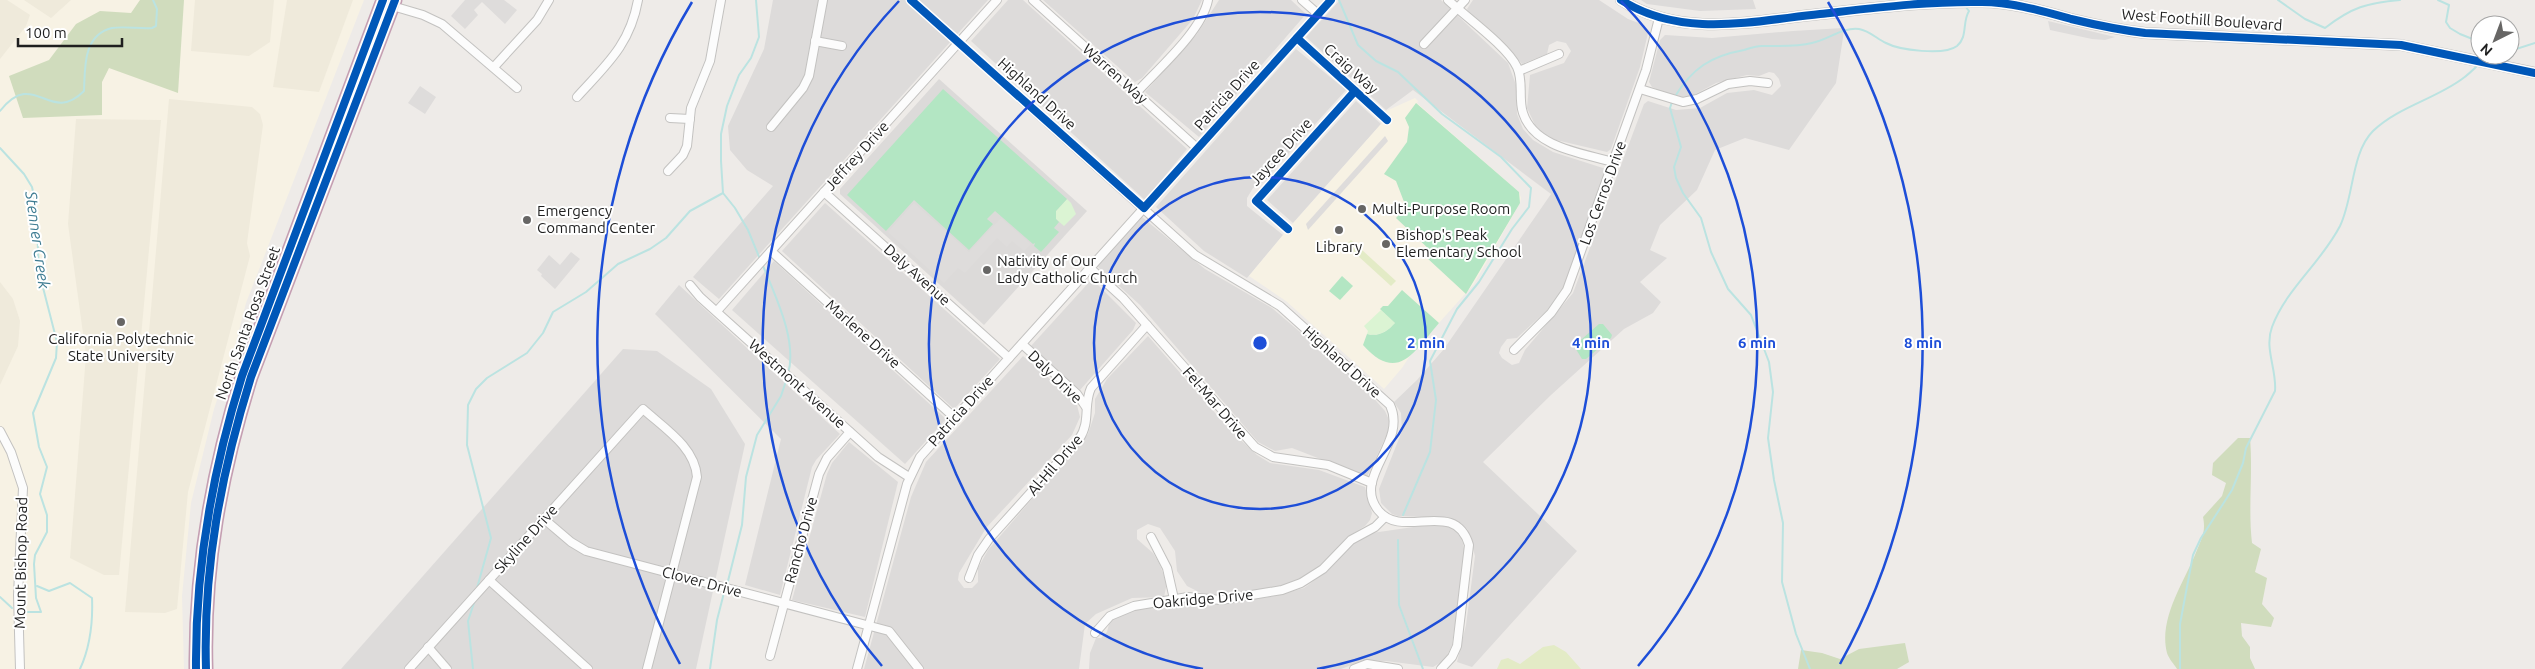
<svg xmlns="http://www.w3.org/2000/svg" width="2535" height="669" font-family="Ubuntu,sans-serif">
<rect width="100%" height="100%" fill="#eeebe8"/>
<g fill="#dddbda">
<polygon points="773,0 988,0 719,299 693,277 773,186 747,170 730,150 728,126 764,49"/>
<polygon points="1008,0 1023,0 1187,149 1145,200 971,41"/>
<polygon points="1043,0 1202,0 1193,19 1180,34 1142,78 1135,82"/>
<polygon points="1219,0 1291,0 1306,14 1199,137 1145,92 1197,34"/>
<polygon points="1340,0 1441,0 1508,63 1516,85 1517,114 1523,129 1533,140 1553,152 1606,169 1561,294 1547,310 1517,338 1507,339 1501,347 1499,353 1502,358 1512,365 1519,363 1525,350 1573,293 1644,104 1648,101 1676,110 1700,108 1727,93 1754,90 1772,95 1781,86 1779,79 1774,73 1769,72 1759,76 1747,75 1716,83 1690,97 1671,96 1652,87 1649,82 1660,40 1665,35 1712,38 1793,31 1843,28 1844,31 1836,83 1789,150 1745,138 1715,150 1697,190 1660,225 1650,250 1667,258 1640,282 1661,302 1653,313 1624,329 1551,395 1483,462 1577,551 1472,667 1457,662 1466,625 1475,556 1468,530 1461,523 1448,518 1398,516 1392,514 1381,503 1379,489 1402,431 1401,413 1394,402 1417,380 1444,349 1551,194 1413,90 1386,110 1306,37"/>
<polygon points="1473,0 1599,0 1628,19 1644,25 1648,33 1640,67 1611,149 1607,152 1556,140 1545,135 1536,127 1527,108 1530,75 1564,63 1571,51 1566,43 1557,41 1549,45 1547,54 1522,64 1509,49 1470,14 1467,9"/>
<polygon points="1641,0 1753,0 1756,9 1700,11 1647,4"/>
<polygon points="1296,49 1346,90 1260,185 1253,188 1247,198 1247,206 1283,235 1247,278 1204,251 1156,207"/>
<polygon points="1356,101 1381,124 1293,223 1267,200"/>
<polygon points="825,203 1000,359 954,409 782,251"/>
<polygon points="1142,217 1205,269 1272,308 1362,385 1385,411 1389,420 1388,432 1367,477 1292,448 1275,451 1258,442 1140,305 1097,266"/>
<polygon points="774,261 946,419 905,464 732,310"/>
<polygon points="1092,279 1136,323 1133,330 1080,390 1031,346"/>
<polygon points="679,285 840,434 816,460 812,467 780,595 745,585 781,439 655,314"/>
<polygon points="1148,336 1230,430 1257,455 1270,463 1319,470 1365,487 1372,513 1370,520 1365,526 1346,538 1335,553 1308,576 1291,584 1219,596 1205,595 1187,586 1177,571 1175,551 1160,528 1148,524 1137,530 1137,539 1153,553 1159,563 1167,583 1164,597 1132,598 1096,614 1085,624 1079,669 864,669 911,497 926,462 1023,356 1065,392 1077,405 1080,417 1072,435 986,528 959,573 958,580 964,588 972,588 978,582 978,568 988,550 1088,434 1095,413 1095,399 1107,379"/>
<polygon points="623,349 657,351 711,389 745,444 696,669 341,669"/>
<polygon points="849,442 898,482 865,617 792,600 827,474 832,463"/>
<polygon points="1434,524 1453,528 1462,539 1465,553 1452,645 1445,660 1433,667 1386,661 1362,661 1341,669 1089,669 1090,653 1096,638 1101,638 1107,632 1110,620 1127,611 1182,602 1196,602 1211,605 1275,596 1304,588 1326,572 1354,541 1372,533"/>
</g>
<g fill="#f7f2e4">
<polygon points="0,0 364,0 246,303 236,342 214,409 191,503 182,596 184,669 0,669"/>
<polygon points="1415,98 1418,101 1417,103 1519,192 1521,198 1520,203 1474,284 1411,354 1402,368 1384,389 1286,301 1249,276 1288,229 1381,124 1387,120 1386,111"/>
</g>
<polygon fill="#dcdad9" points="939,79 1087,211 984,325 840,194 840,189"/>
<g fill="#efeadb">
<polygon points="0,0 7,0 30,15 26,26 0,59"/>
<polygon points="24,0 71,0 51,18"/>
<polygon points="195,0 274,0 270,42 249,56 191,51"/>
<polygon points="287,0 353,0 319,92 273,87"/>
<polygon points="169,99 252,107 260,114 263,125 247,243 250,256 188,492 177,609 165,613 125,612"/>
<polygon points="76,119 161,120 119,575 104,575 70,558 86,355 68,224"/>
<polygon points="0,282 13,299 20,321 18,346 0,385"/>
</g>
<g fill="#e3ebc6">
<polygon points="1351,240 1396,281 1391,286 1346,245"/>
<polygon points="1554,645 1566,652 1581,669 1497,669 1501,660 1508,658 1520,664 1543,647"/>
</g>
<g fill="#d0dcbd">
<polygon points="140,0 184,0 178,93 109,68 102,82 102,115 23,118 9,76 49,60 76,24 100,11 131,13"/>
<path d="M 2238,438 L 2250,438 C 2253,474 2248,508 2252,543 L 2261,549 L 2255,572 L 2267,578 L 2262,604 L 2274,618 L 2271,627 L 2241,623 L 2242,636 L 2250,647 L 2250,658 L 2255,669 L 2177,669 C 2174,664 2169,659 2167,653 C 2158,618 2185,581 2197,550 C 2202,538 2206,531 2203,517 L 2222,496 L 2226,483 L 2212,475 L 2213,463 Z"/>
<polygon points="1905,643 1909,662 1897,669 1798,669 1801,650 1822,653 1840,659 1859,649"/>
</g>
<g fill="#dbf4d3">
<polygon points="1067,199 1071,203 1076,214 1064,226 1056,219 1056,211"/>
<path d="M 1381,310 L 1395,323 C 1388,331 1379,337 1367,334 L 1368,331 L 1364,326 Z"/>
</g>
<g fill="#b3e6c3">
<polygon points="943,89 1067,199 1056,211 1056,219 1059,222 1054,228 1059,232 1041,252 1034,246 1035,243 1033,244 995,211 987,219 993,224 969,250 914,200 886,231 847,195"/>
<polygon points="1416,103 1519,192 1520,203 1466,294 1426,257 1431,251 1396,218 1406,207 1396,181 1384,174 1407,142 1409,127 1405,118"/>
<polygon points="1342,276 1353,286 1340,300 1329,291"/>
<path d="M 1402,290 L 1439,323 C 1414,352 1398,384 1363,345 L 1367,334 C 1378,337 1387,332 1395,323 L 1380,309 L 1383,306 L 1388,306 Z"/>
<polygon points="1599,324 1603,324 1612,335 1611,338 1586,359 1582,359 1574,346"/>
</g>
<g fill="#dedcdb">
<polygon points="465,0 504,0 517,10 505,24 482,2 474,10 478,15 465,29 451,16"/>
<polygon points="2048,21 2115,37 2105,40 2092,39 2050,30"/>
<polygon points="420,86 436,97 425,114 408,103"/>
<polygon points="1385,136 1388,141 1308,230 1306,224"/>
<polygon points="914,203 969,252 1001,218 1031,244 1024,251 1012,241 1007,247 997,238 965,273 958,268 944,283 888,232"/>
<polygon points="571,252 580,259 555,289 541,276 542,274 537,270 549,255 560,265"/>
</g>
<g fill="none" stroke-linecap="round" stroke-linejoin="round">
<g stroke="#bbe3e1" stroke-width="2">
<polyline points="756,0 759,37 751,58 739,75 727,106 721,134 721,161 723,193 735,208 748,230 760,259"/>
<polyline points="1339,0 1358,45 1376,61 1398,72 1442,114 1501,157 1531,188 1529,207 1512,229 1479,282 1457,309 1430,361 1436,400 1430,452 1403,515"/>
<path d="M 2278,0 L 2305,19 L 2325,28 C 2352,7 2367,3 2400,0"/>
<polyline points="2438,0 2449,5 2446,22 2450,28 2460,34 2480,42"/>
<polyline points="2510,51 2535,43"/>
<path d="M 1674,98 C 1692,68 1711,56 1744,50 C 1750,48 1756,46 1762,46 C 1779,46 1796,47 1812,43 C 1828,40 1842,27 1859,29 C 1870,31 1877,39 1886,43 C 1899,50 1944,56 1957,46 C 1968,37 1962,22 1969,11 L 1965,6"/>
<polyline points="1672,102 1670,108 1681,147 1674,167 1676,178 1683,193 1701,218 1711,252 1728,289 1751,315 1769,362 1773,392 1768,438 1774,480 1783,523 1782,582 1796,634 1810,669"/>
<path d="M 0,111 C 35,67 49,126 84,91 C 85,67 83,35 112,28 C 124,26 140,29 152,28 L 156,26 L 157,9 L 153,0"/>
<polyline points="0,148 24,174 32,187 36,205 39,272 57,342 56,358 33,413 39,447 47,467 40,494 47,515 47,532 35,555 34,564 36,598 41,612 26,612"/>
<path d="M 762,263 C 774,294 798,340 788,374"/>
<polyline points="1398,540 1399,605 1423,669"/>
<polyline points="727,585 742,525 746,477 757,435 781,396 787,378"/>
<path d="M 37,586 L 49,591 L 70,583 L 92,598 C 93,622 90,647 80,669"/>
<polyline points="477,588 491,538 467,445 468,405 476,389 487,378 527,353 543,333 553,312 586,292 618,264 650,249 666,238 690,211 723,193"/>
<polyline points="0,597 12,608"/>
<polyline points="473,669 468,621 475,600"/>
<polyline points="710,669 717,620 725,589"/>
<path d="M 2180,669 L 2180,624 L 2193,555 L 2201,538 L 2232,490 L 2243,463 L 2246,448 L 2275,391 C 2277,370 2264,348 2272,327 C 2286,289 2321,263 2340,226 C 2354,197 2351,153 2373,131 C 2398,107 2435,99 2462,79 C 2468,75 2474,69 2479,64"/>
</g>
<g stroke="#c3c2c0" stroke-width="10">
<g id="minor">
<path d="M 911,0 L 1195,255 L 1280,306 L 1390,405 C 1408,443 1352,477 1378,510 C 1402,541 1455,497 1469,545 L 1457,646 L 1452,657 L 1441,669"/>
<polyline points="1033,0 1197,148"/>
<polyline points="1302,0 1318,14"/>
<path d="M 1448,0 C 1466,17 1507,46 1517,67 C 1524,82 1518,98 1523,113 C 1534,148 1583,153 1613,162"/>
<polyline points="389,5 423,15 442,24 517,88"/>
<polyline points="1297,38 1387,120"/>
<polyline points="815,41 842,46"/>
<polyline points="1424,44 1465,0"/>
<polyline points="494,67 537,20 549,0"/>
<polyline points="1519,71 1559,54"/>
<polyline points="1640,89 1683,102 1697,99 1728,84 1750,81 1768,83"/>
<path d="M 1136,93 C 1158,69 1202,31 1208,0"/>
<path d="M 577,97 C 606,65 630,45 638,0"/>
<polyline points="670,118 690,119"/>
<polyline points="771,127 803,88 809,76 823,0"/>
<polyline points="668,171 683,155 687,146 691,108 710,61 721,0"/>
<polyline points="824,192 1009,358"/>
<polyline points="1288,229 1256,201 1355,91"/>
<polyline points="771,251 955,418"/>
<polyline points="1090,268 1123,298 1255,447 1273,457 1328,465 1372,483"/>
<polyline points="690,285 700,297 878,457 909,477"/>
<polyline points="717,311 997,0"/>
<polyline points="1022,344 1077,394 1086,407"/>
<polyline points="1514,350 1551,313 1567,290 1646,70 1659,18"/>
<polyline points="0,431 11,452 23,488 18,595 20,669"/>
<polyline points="544,519 571,542 586,551 889,631 919,669"/>
<polyline points="1151,537 1167,568 1174,599"/>
<path d="M 969,578 L 978,555 L 989,539 L 1079,439 C 1091,422 1083,405 1091,388 L 1147,325"/>
<polyline points="489,580 588,669"/>
<polyline points="1095,633 1110,616 1134,606 1188,597 1221,600 1282,590 1301,583 1323,569 1351,540 1375,527 1385,517"/>
<polyline points="428,647 447,669"/>
<polyline points="770,656 819,474 827,458 850,432"/>
<path d="M 409,669 L 643,409 C 664,428 695,447 697,477 L 647,669"/>
<polyline points="857,669 907,484 920,457 1331,0"/>
<polyline points="1354,669 1367,664 1398,669"/>
</g>
</g>
<g stroke="#c3c2c0" stroke-width="12">
<path id="tertiary" d="M 1621,0 C 1682,39 1753,21 1820,14 C 1874,8 1928,1 1982,2 C 2012,2 2042,11 2071,19 C 2096,25 2120,30 2145,33 L 2401,45 L 2535,73"/>
</g>
<g stroke="#c49eb2" stroke-width="15">
<g id="trunk">
<path d="M 196,669 C 195,568 212,472 242,376 L 383,0"/>
<path d="M 206,669 C 203,568 221,473 251,377 L 395,0"/>
</g>
</g>
<use href="#minor" stroke="#fcfcfc" stroke-width="8"/>
<use href="#tertiary" stroke="#fcfcfc" stroke-width="10"/>
<use href="#trunk" stroke="#eee4e4" stroke-width="12"/>
<g stroke="#fff" stroke-width="11">
<g id="cycleway">
<polyline points="911,0 1144,208 1331,0"/>
<path d="M 1621,0 C 1682,39 1753,21 1820,14 C 1874,8 1928,1 1982,2 C 2012,2 2042,11 2071,19 C 2096,25 2120,30 2145,33 L 2401,45 L 2535,73"/>
<polyline points="1297,38 1387,120"/>
<polyline points="1288,229 1256,201 1355,91"/>
<path d="M 196,669 C 195,568 212,472 242,376 L 383,0"/>
<path d="M 206,669 C 203,568 221,473 251,377 L 395,0"/>
</g>
</g>
<use href="#cycleway" stroke="#0057b8" stroke-width="8"/>
</g>
<g fill="none" stroke="#1d4ed8" stroke-width="2.5">
<circle cx="1260" cy="343" r="166"/>
<path d="M1203 669A331 331 0 1 1 1317 669"/>
<path d="M882 666A497 497 0 0 1 899 1M1621 1A497 497 0 0 1 1638 666"/>
<path d="M680 664A663 663 0 0 1 692 2M1828 2A663 663 0 0 1 1840 664"/>
</g>
<g fill="#676665" stroke="#fff" stroke-width="2">
<circle cx="1362" cy="209" r="5"/>
<circle cx="527" cy="220" r="5"/>
<circle cx="1339" cy="230" r="5"/>
<circle cx="1386" cy="244" r="5"/>
<circle cx="987" cy="270" r="5"/>
<circle cx="121" cy="322" r="5"/>
</g>
<g text-anchor="middle" stroke-width="4" stroke-linejoin="round" paint-order="stroke">
<g font-size="15" fill="#1f1f1f" stroke="#fff">
<text transform="translate(2202 20) rotate(4)" y="5">West Foothill Boulevard</text>
<text transform="translate(1351 69) rotate(42)" y="5">Craig Way</text>
<text transform="translate(1115 74) rotate(42)" y="5">Warren Way</text>
<text transform="translate(1037 94) rotate(42)" y="5">Highland Drive</text>
<text transform="translate(1227 95) rotate(-48)" y="5">Patricia Drive</text>
<text transform="translate(1281 152) rotate(-48)" y="5">Jaycee Drive</text>
<text transform="translate(857 156) rotate(-48)" y="5">Jeffrey Drive</text>
<text transform="translate(1603 193) rotate(-70)" y="5">Los Cerros Drive</text>
<text transform="translate(917 275) rotate(42)" y="5">Daly Avenue</text>
<text transform="translate(248 323) rotate(-70)" y="5">North Santa Rosa Street</text>
<text transform="translate(863 334) rotate(42)" y="5">Marlene Drive</text>
<text transform="translate(1342 362) rotate(42)" y="5">Highland Drive</text>
<text transform="translate(1055 377) rotate(44)" y="5">Daly Drive</text>
<text transform="translate(797 384) rotate(42)" y="5">Westmont Avenue</text>
<text transform="translate(1215 403) rotate(49)" y="5">Fel-Mar Drive</text>
<text transform="translate(961 411) rotate(-48)" y="5">Patricia Drive</text>
<text transform="translate(1055 465) rotate(-49)" y="5">Al-Hil Drive</text>
<text transform="translate(526 539) rotate(-48)" y="5">Skyline Drive</text>
<text transform="translate(801 540) rotate(-75)" y="5">Rancho Drive</text>
<text transform="translate(21 563) rotate(-89)" y="5">Mount Bishop Road</text>
<text transform="translate(702 582) rotate(15)" y="5">Clover Drive</text>
<text transform="translate(1203 599) rotate(-5)" y="5">Oakridge Drive</text>
</g>
<g font-size="15" fill="#1f1f1f" stroke="#fff" text-anchor="start">
<text x="1372" y="214">Multi-Purpose Room</text>
<text x="537" y="216">Emergency<tspan x="537" dy="17">Command Center</tspan></text>
<text x="1396" y="240">Bishop's Peak<tspan x="1396" dy="17">Elementary School</tspan></text>
<text x="1339" y="252" text-anchor="middle">Library</text>
<text x="997" y="266">Nativity of Our<tspan x="997" dy="17">Lady Catholic Church</tspan></text>
<text x="121" y="344" text-anchor="middle">California Polytechnic<tspan x="121" dy="17">State University</tspan></text>
</g>
<g font-size="16" font-style="italic" fill="#3e7c92" stroke="#fff">
<text transform="translate(38 240) rotate(82)" y="6">Stenner Creek</text>
</g>
</g>
<circle cx="1260" cy="343" r="8" fill="#1d4ed8" stroke="#fff" stroke-width="2.5"/>
<g font-size="15" text-anchor="middle" font-weight="bold" fill="#1d4ed8" stroke="#fff" stroke-width="4" stroke-linejoin="round" paint-order="stroke">
<text x="1426" y="348">2 min</text>
<text x="1591" y="348">4 min</text>
<text x="1757" y="348">6 min</text>
<text x="1923" y="348">8 min</text>
</g>
<g transform="translate(2495 40) rotate(222)"><circle r="24" fill="#ffffff" stroke="#a5a5a5"/>
<path d="M0-4L9 19L0 12L-9 19Z" fill="#676665"/>
<text y="-8" font-size="14" font-weight="bold" text-anchor="middle" fill="#1f1f1f">N</text>
</g>
<path d="M18 38v8h104v-8" fill="none" stroke="#1f1f1f" stroke-width="2.5"/>
<text x="25" y="38" font-size="15" fill="#1f1f1f" stroke="#ffffff" stroke-width="4" paint-order="stroke">100 m</text>
</svg>
